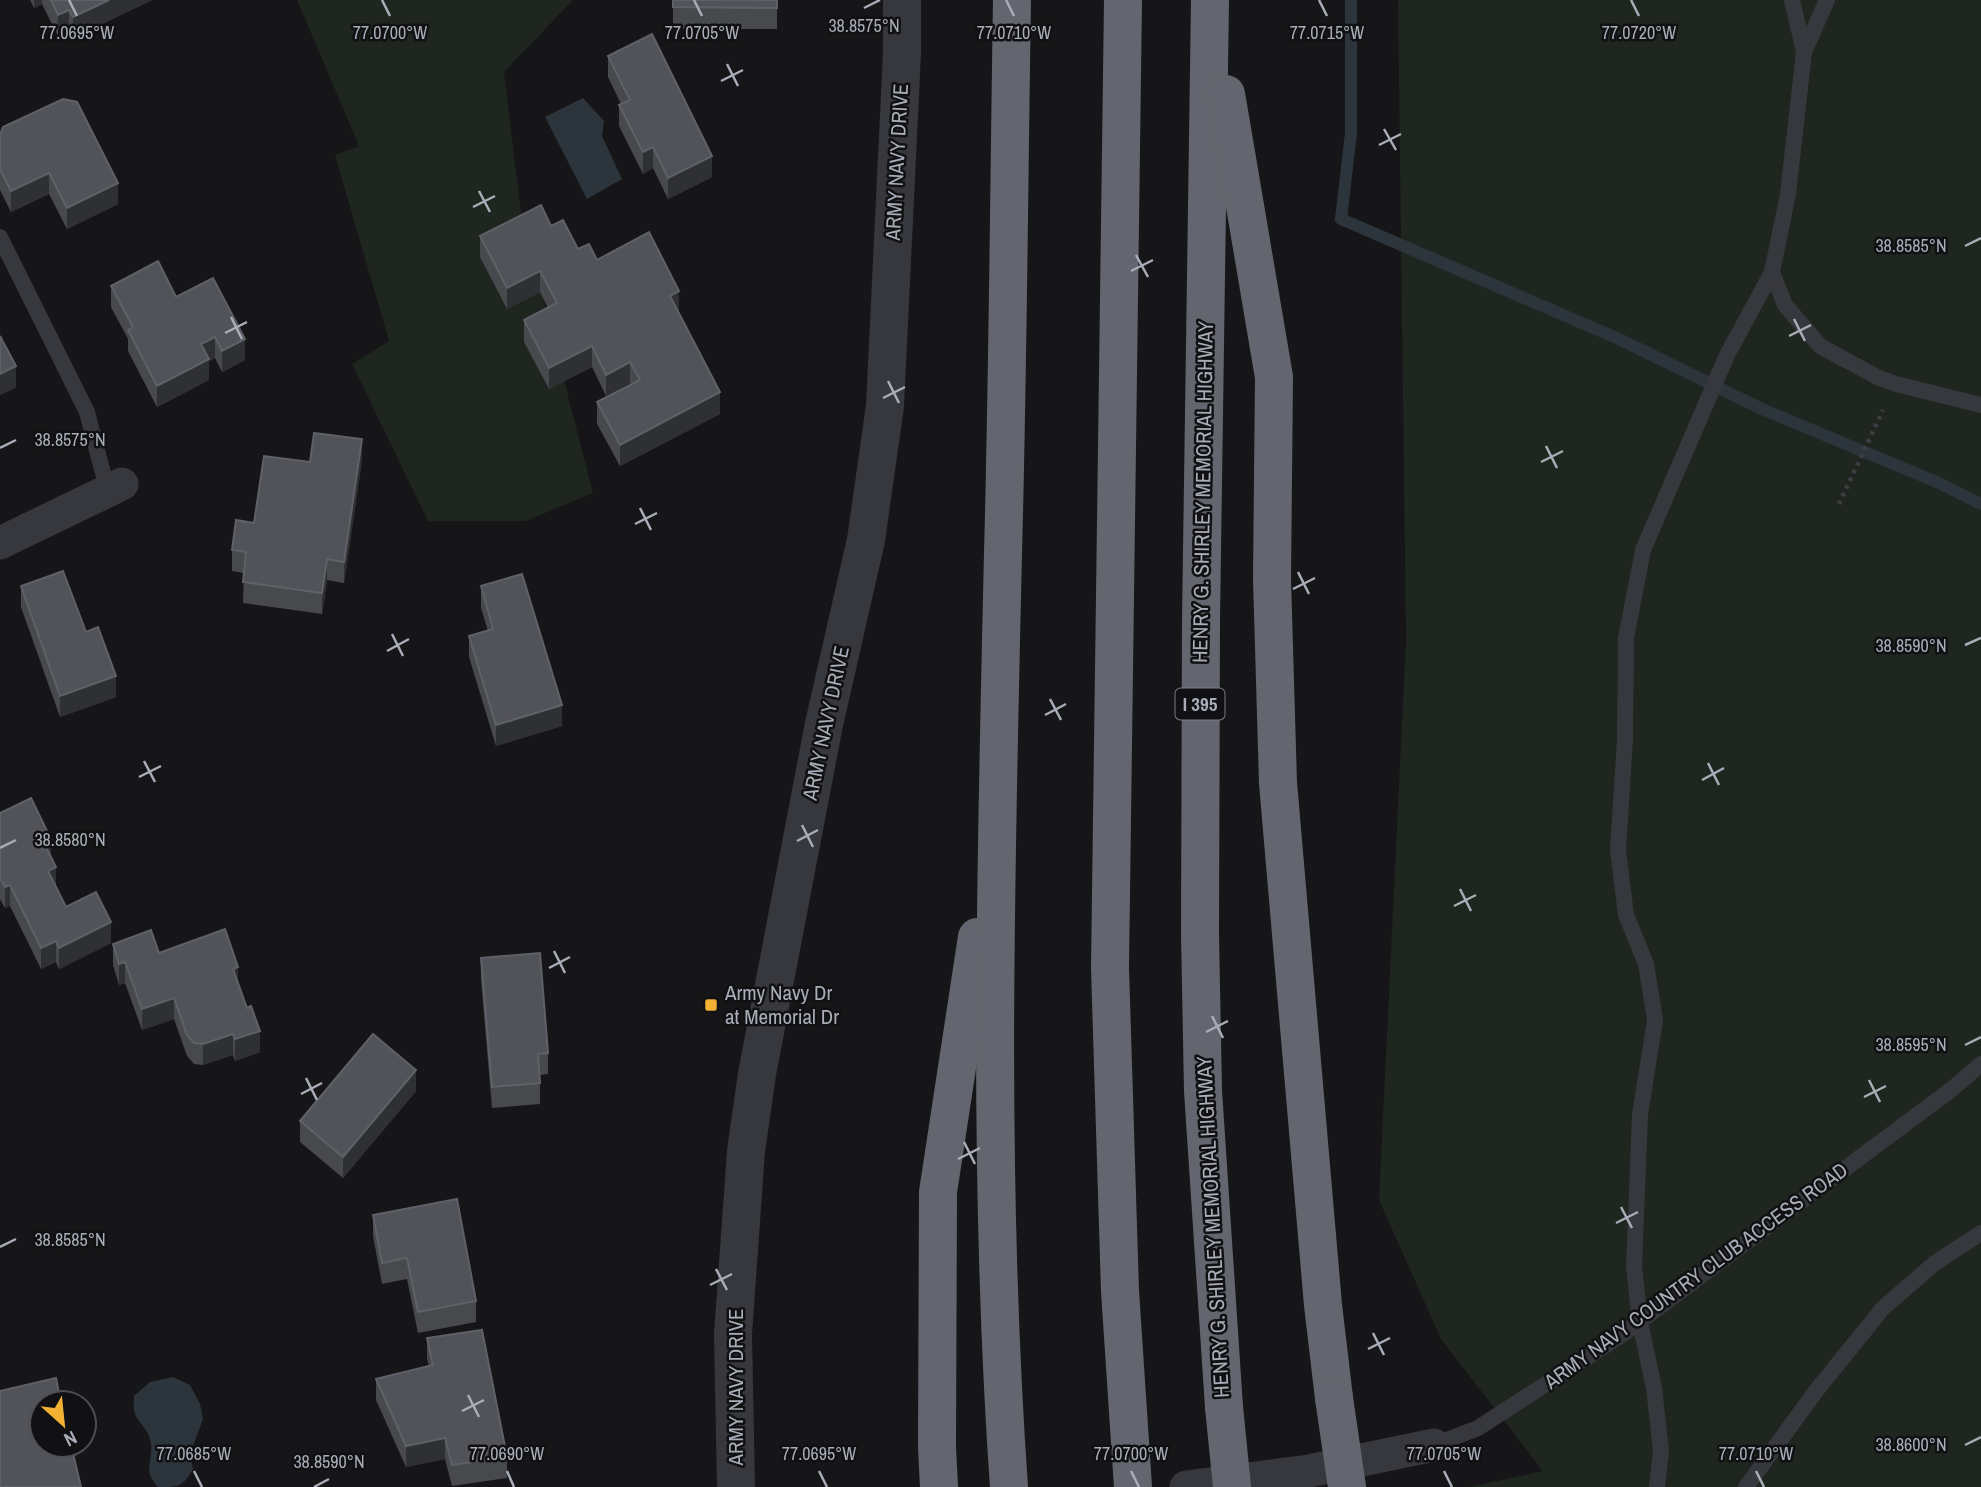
<svg xmlns="http://www.w3.org/2000/svg" width="1981" height="1487" font-family="'Archivo Narrow',sans-serif">
<rect width="100%" height="100%" fill="#161618"/>
<g fill="#1e261f">
<polygon points="297,0 573,0 504,72 521,213 593,493 526,521 428,521 352,364 389,341 335,155 359,146"/>
<polygon points="1398,0 1981,0 1981,1487 1469,1487 1543,1471 1441,1339 1379,1200 1406,640"/>
</g>
<g fill="#2c353c">
<polygon points="583,98 604,121 602,136 622,179 587,199 545,117"/>
<path d="M 173,1377 L 190,1385 L 200,1404 L 203,1419 L 190,1454 L 193,1469 C 182,1487 180,1487 158,1487 C 142,1470 153,1463 151,1444 C 149,1428 139,1425 135,1414 C 133,1409 134,1401 134,1396 L 150,1382 Z"/>
</g>
<g fill="none" stroke-linecap="round" stroke-linejoin="round">
<polyline stroke="#2c353c" stroke-width="12" points="1351,0 1351,133 1341,219 1619,339 1762,409 1939,483 1981,504"/>
<polyline stroke="#3d3f44" stroke-width="4.5" stroke-dasharray="3.5 5" stroke-linecap="butt" points="1839,504 1883,410"/>
<g stroke="#37383d" stroke-width="16">
<polyline points="1804,52 1827,0"/>
<polyline points="0,237 87,412 108,492"/>
<polyline points="1772,272 1785,305 1820,346 1879,378 1896,384 1981,405"/>
<polyline points="1434,1445 1478,1428 1623,1334 1952,1089 1981,1064"/>
<polyline points="1657,1487 1661,1451 1654,1388 1640,1322 1634,1267 1640,1115 1655,1020 1646,964 1626,915 1618,850 1625,740 1626,638 1643,550 1727,355 1772,272 1788,194 1804,52 1792,0"/>
<polyline points="1746,1487 1816,1391 1883,1308 1935,1263 1981,1233"/>
</g>
<g stroke="#37383d" stroke-width="33">
<polyline points="0,543 122,484"/>
<polyline points="1186,1487 1309,1471 1434,1445"/>
</g>
<polyline stroke="#37383d" stroke-width="38" points="736,1487 733,1334 746,1151 757,1074 824,724 866,540 885,406 902,53 902,0"/>
<g stroke="#63666e" stroke-width="38">
<polyline points="1123,0 1110,968 1120,1291 1133,1487"/>
<polyline points="1210,0 1201,620 1200,934 1203,1091 1224,1407"/>
<polyline points="1226,94 1274,377 1272,579 1278,783 1323,1305 1334,1398"/>
<polyline points="939,1487 937,1447 938,1192 977,937"/>
<path d="M 1009,1487 C 987,1176 996,864 1003,553 C 1008,369 1009,184 1012,0"/>
</g>
<g stroke="#63666e" stroke-width="38">
<polyline points="1334,1398 1347,1487"/>
<polyline points="1224,1407 1232,1487"/>
</g>
</g>
<g fill="#47494d">
<polygon points="30,0 152,0 73,38 69,31 58,36 42,4 34,8"/>
<rect x="673" y="0" width="104" height="29"/>
<polygon points="608,56 712,177 668,199 653,168 643,174 619,126 619,105 621,104 608,77"/>
<polygon points="0,135 118,204 67,229 49,194 11,212 0,190"/>
<polygon points="551,226 578,249 679,312 720,414 620,466 597,424 597,402 631,384 630,383 606,396 592,367 549,389 524,342 524,320 548,308 540,292 507,309 480,257 480,236"/>
<polygon points="111,286 176,297 245,360 222,372 215,358 209,361 209,380 157,407 128,351 128,339 111,307"/>
<polygon points="362,460 344,583 327,580 322,614 243,603 244,573 232,571 232,550 254,523 310,462"/>
<polygon points="21,586 86,632 116,697 60,717 21,607"/>
<polygon points="481,586 562,726 496,746 469,657 469,636 488,631 481,608"/>
<polygon points="0,813 51,857 56,886 66,907 111,943 59,969 56,962 41,969 10,906 5,908 0,899"/>
<polygon points="113,944 159,953 238,982 260,1052 235,1061 233,1055 203,1065 194,1064 187,1056 174,1019 142,1030 125,983 119,985 113,965"/>
<polygon points="481,958 548,1053 548,1074 540,1075 540,1104 492,1108 481,979"/>
<polygon points="416,1091 343,1178 300,1142 300,1121"/>
<polygon points="373,1215 476,1301 476,1322 418,1333 407,1279 382,1284 373,1236"/>
<polygon points="427,1338 507,1457 507,1478 452,1486 445,1459 406,1467 376,1400 376,1379 429,1366 427,1359"/>
</g>
<g fill="#2f3033">
<polygon points="34,0 42,0 42,4 34,8"/>
<polygon points="109,0 152,0 73,38 73,17"/>
<polygon points="69,10 69,31 58,36 58,15"/>
<polygon points="653,147 653,168 643,174 643,152"/>
<polygon points="712,156 712,177 668,199 668,178"/>
<polygon points="49,173 49,194 11,212 11,191"/>
<polygon points="118,183 118,204 67,229 67,208"/>
<polygon points="540,271 540,292 507,309 507,288"/>
<polygon points="679,291 679,312 670,296"/>
<polygon points="215,337 215,358 209,361 209,380 157,407 157,386 201,344"/>
<polygon points="245,339 245,360 222,372 222,351"/>
<polygon points="592,346 592,367 549,389 549,368"/>
<polygon points="630,362 630,383 606,396 606,375"/>
<polygon points="16,366 16,388 0,395 0,374"/>
<polygon points="720,392 720,414 620,466 620,445"/>
<polygon points="362,439 362,460 344,583 344,562"/>
<polygon points="327,559 327,580 322,614 322,593"/>
<polygon points="116,676 116,697 60,717 60,696"/>
<polygon points="562,705 562,726 496,746 496,725"/>
<polygon points="51,839 51,860 44,843"/>
<polygon points="56,867 56,888 48,871"/>
<polygon points="10,885 10,906 5,908 5,887"/>
<polygon points="111,922 111,943 59,969 59,948"/>
<polygon points="56,941 56,962 41,969 41,948"/>
<polygon points="125,962 125,983 119,985 119,964"/>
<polygon points="238,967 238,989 233,969"/>
<polygon points="174,998 174,1019 142,1030 142,1009"/>
<polygon points="260,1031 260,1052 235,1061 235,1039"/>
<polygon points="233,1034 233,1055 203,1065 203,1044"/>
<polygon points="416,1070 416,1091 343,1178 343,1157"/>
<polygon points="445,1438 445,1459 406,1467 406,1446"/>
</g>
<g fill="#525359" stroke="#5f6168" stroke-width="2">
<polygon points="51,0 109,0 73,17 69,10 58,15"/>
<polygon points="673,0 777,0 777,8 673,7"/>
<polygon points="652,34 712,156 668,178 653,147 643,152 619,105 630,100 608,56"/>
<polygon points="63,99 77,102 118,183 67,208 49,173 11,191 0,169 0,135 3,127"/>
<polygon points="541,205 551,226 563,220 578,249 589,244 597,260 649,232 679,291 670,296 720,392 620,445 597,402 640,380 630,362 606,375 592,346 549,368 524,320 557,303 540,271 507,288 480,236"/>
<polygon points="158,261 176,297 213,278 245,339 222,351 215,337 201,344 209,359 157,386 128,330 133,327 111,286"/>
<polygon points="0,336 16,366 0,374"/>
<polygon points="314,433 362,439 344,562 327,559 322,593 243,582 246,552 232,550 236,520 254,523 264,456 310,462"/>
<polygon points="63,571 86,632 98,627 116,676 60,696 21,586"/>
<polygon points="522,574 562,705 496,725 469,636 493,629 481,586"/>
<polygon points="31,798 51,839 44,843 56,867 48,871 66,907 96,892 111,922 59,948 56,941 41,948 10,885 5,887 0,878 0,813"/>
<polygon points="225,929 238,967 233,969 247,1008 251,1006 260,1031 235,1039 233,1034 203,1044 194,1043 187,1035 174,998 142,1009 125,962 119,964 113,944 151,930 159,953"/>
<polygon points="540,953 548,1053 538,1054 540,1083 492,1087 481,958"/>
<polygon points="373,1034 416,1070 343,1157 300,1121"/>
<polygon points="457,1199 476,1301 418,1312 407,1258 382,1263 373,1215"/>
<polygon points="482,1330 507,1457 452,1465 445,1438 406,1446 376,1379 433,1365 427,1338"/>
<polygon points="56,1378 61,1403 42,1403 42,1445 71,1445 81,1487 0,1487 0,1391"/>
</g>
<path fill="none" stroke="#a8adb8" stroke-width="2.5" d="M 69,0 L 77,16M 382,0 L 390,16M 694,0 L 702,16M 1006,0 L 1014,16M 1319,0 L 1327,16M 1631,0 L 1639,16M 864,8 L 880,0M 727,64 L 738,86M 721,81 L 743,70M 1384,129 L 1396,150M 1379,145 L 1401,134M 479,191 L 490,212M 473,207 L 495,196M 1965,246 L 1981,238M 1136,255 L 1148,277M 1131,271 L 1153,260M 231,317 L 242,339M 1794,319 L 1805,341M 225,333 L 247,322M 1789,336 L 1811,325M 888,381 L 899,403M 883,398 L 905,387M 1546,446 L 1557,468M 0,448 L 16,440M 1541,462 L 1563,451M 640,508 L 651,530M 635,524 L 657,513M 1298,572 L 1309,594M 1293,589 L 1315,578M 392,634 L 403,656M 1965,645 L 1981,638M 387,651 L 409,639M 1050,699 L 1061,720M 1045,715 L 1066,704M 144,761 L 155,782M 1708,763 L 1719,785M 139,777 L 161,766M 1702,780 L 1724,768M 802,825 L 813,847M 797,841 L 818,830M 0,848 L 16,840M 1460,889 L 1471,911M 1454,906 L 1476,895M 554,951 L 565,973M 549,968 L 570,957M 1212,1016 L 1223,1038M 1206,1032 L 1228,1021M 1965,1045 L 1981,1037M 306,1078 L 317,1100M 1869,1080 L 1880,1102M 301,1094 L 322,1083M 1864,1097 L 1886,1086M 964,1142 L 975,1164M 958,1159 L 980,1148M 1621,1207 L 1632,1228M 1616,1223 L 1638,1212M 0,1247 L 16,1239M 716,1269 L 727,1290M 710,1285 L 732,1274M 1373,1333 L 1384,1355M 1368,1349 L 1390,1338M 468,1395 L 479,1417M 462,1411 L 484,1400M 1965,1445 L 1981,1437M 194,1471 L 202,1487M 507,1471 L 514,1487M 819,1471 L 827,1487M 1131,1471 L 1139,1487M 1444,1471 L 1452,1487M 1756,1471 L 1764,1487M 314,1487 L 329,1479"/>
<rect fill="#f2b134" stroke="#111113" stroke-width="2.5" x="704" y="998" width="14" height="14" rx="3.5"/>
<g text-anchor="middle" stroke-width="5" stroke-linejoin="round" paint-order="stroke">
<rect fill="#111113" stroke="#7b7e86" stroke-width="2" x="1175.5" y="688.5" width="49" height="31" rx="5"/>
<g font-size="19" font-weight="bold" fill="#a8adb8">
<text x="1200" y="711">I 395</text>
</g>
<g font-size="21" fill="#a8adb8" stroke="#111113">
<text transform="translate(897 162) rotate(-87)" y="7">ARMY NAVY DRIVE</text>
<text transform="translate(1203 492) rotate(-89)" y="7">HENRY G. SHIRLEY MEMORIAL HIGHWAY</text>
<text transform="translate(826 723) rotate(-78)" y="7">ARMY NAVY DRIVE</text>
<text transform="translate(1213 1227) rotate(-93)" y="7">HENRY G. SHIRLEY MEMORIAL HIGHWAY</text>
<text transform="translate(1696 1276) rotate(-36)" y="7">ARMY NAVY COUNTRY CLUB ACCESS ROAD</text>
<text transform="translate(736 1387) rotate(-90)" y="7">ARMY NAVY DRIVE</text>
</g>
<g font-size="21" fill="#a8adb8" stroke="#111113" text-anchor="start">
<text x="725" y="1000">Army Navy Dr<tspan x="725" dy="24">at Memorial Dr</tspan></text>
</g>
</g>
<g font-size="18" text-anchor="middle" fill="#a8adb8" stroke="#111113" stroke-width="5" stroke-linejoin="round" paint-order="stroke">
<text x="864" y="32">38.8575°N</text>
<text x="77" y="39">77.0695°W</text>
<text x="390" y="39">77.0700°W</text>
<text x="702" y="39">77.0705°W</text>
<text x="1014" y="39">77.0710°W</text>
<text x="1327" y="39">77.0715°W</text>
<text x="1639" y="39">77.0720°W</text>
<text x="1911" y="252">38.8585°N</text>
<text x="70" y="446">38.8575°N</text>
<text x="1911" y="652">38.8590°N</text>
<text x="70" y="846">38.8580°N</text>
<text x="1911" y="1051">38.8595°N</text>
<text x="70" y="1246">38.8585°N</text>
<text x="1911" y="1451">38.8600°N</text>
<text x="194" y="1460">77.0685°W</text>
<text x="507" y="1460">77.0690°W</text>
<text x="819" y="1460">77.0695°W</text>
<text x="1131" y="1460">77.0700°W</text>
<text x="1444" y="1460">77.0705°W</text>
<text x="1756" y="1460">77.0710°W</text>
<text x="329" y="1468">38.8590°N</text>
</g>
<g transform="translate(63 1424) rotate(153)"><circle r="33" fill="#111113" stroke="#4d4f55" stroke-width="2"/>
<path d="M0-5L12 26L0 18L-12 26Z" fill="#f2b134"/>
<text y="-10" font-size="19" font-weight="bold" text-anchor="middle" fill="#a8adb8">N</text>
</g>
</svg>
